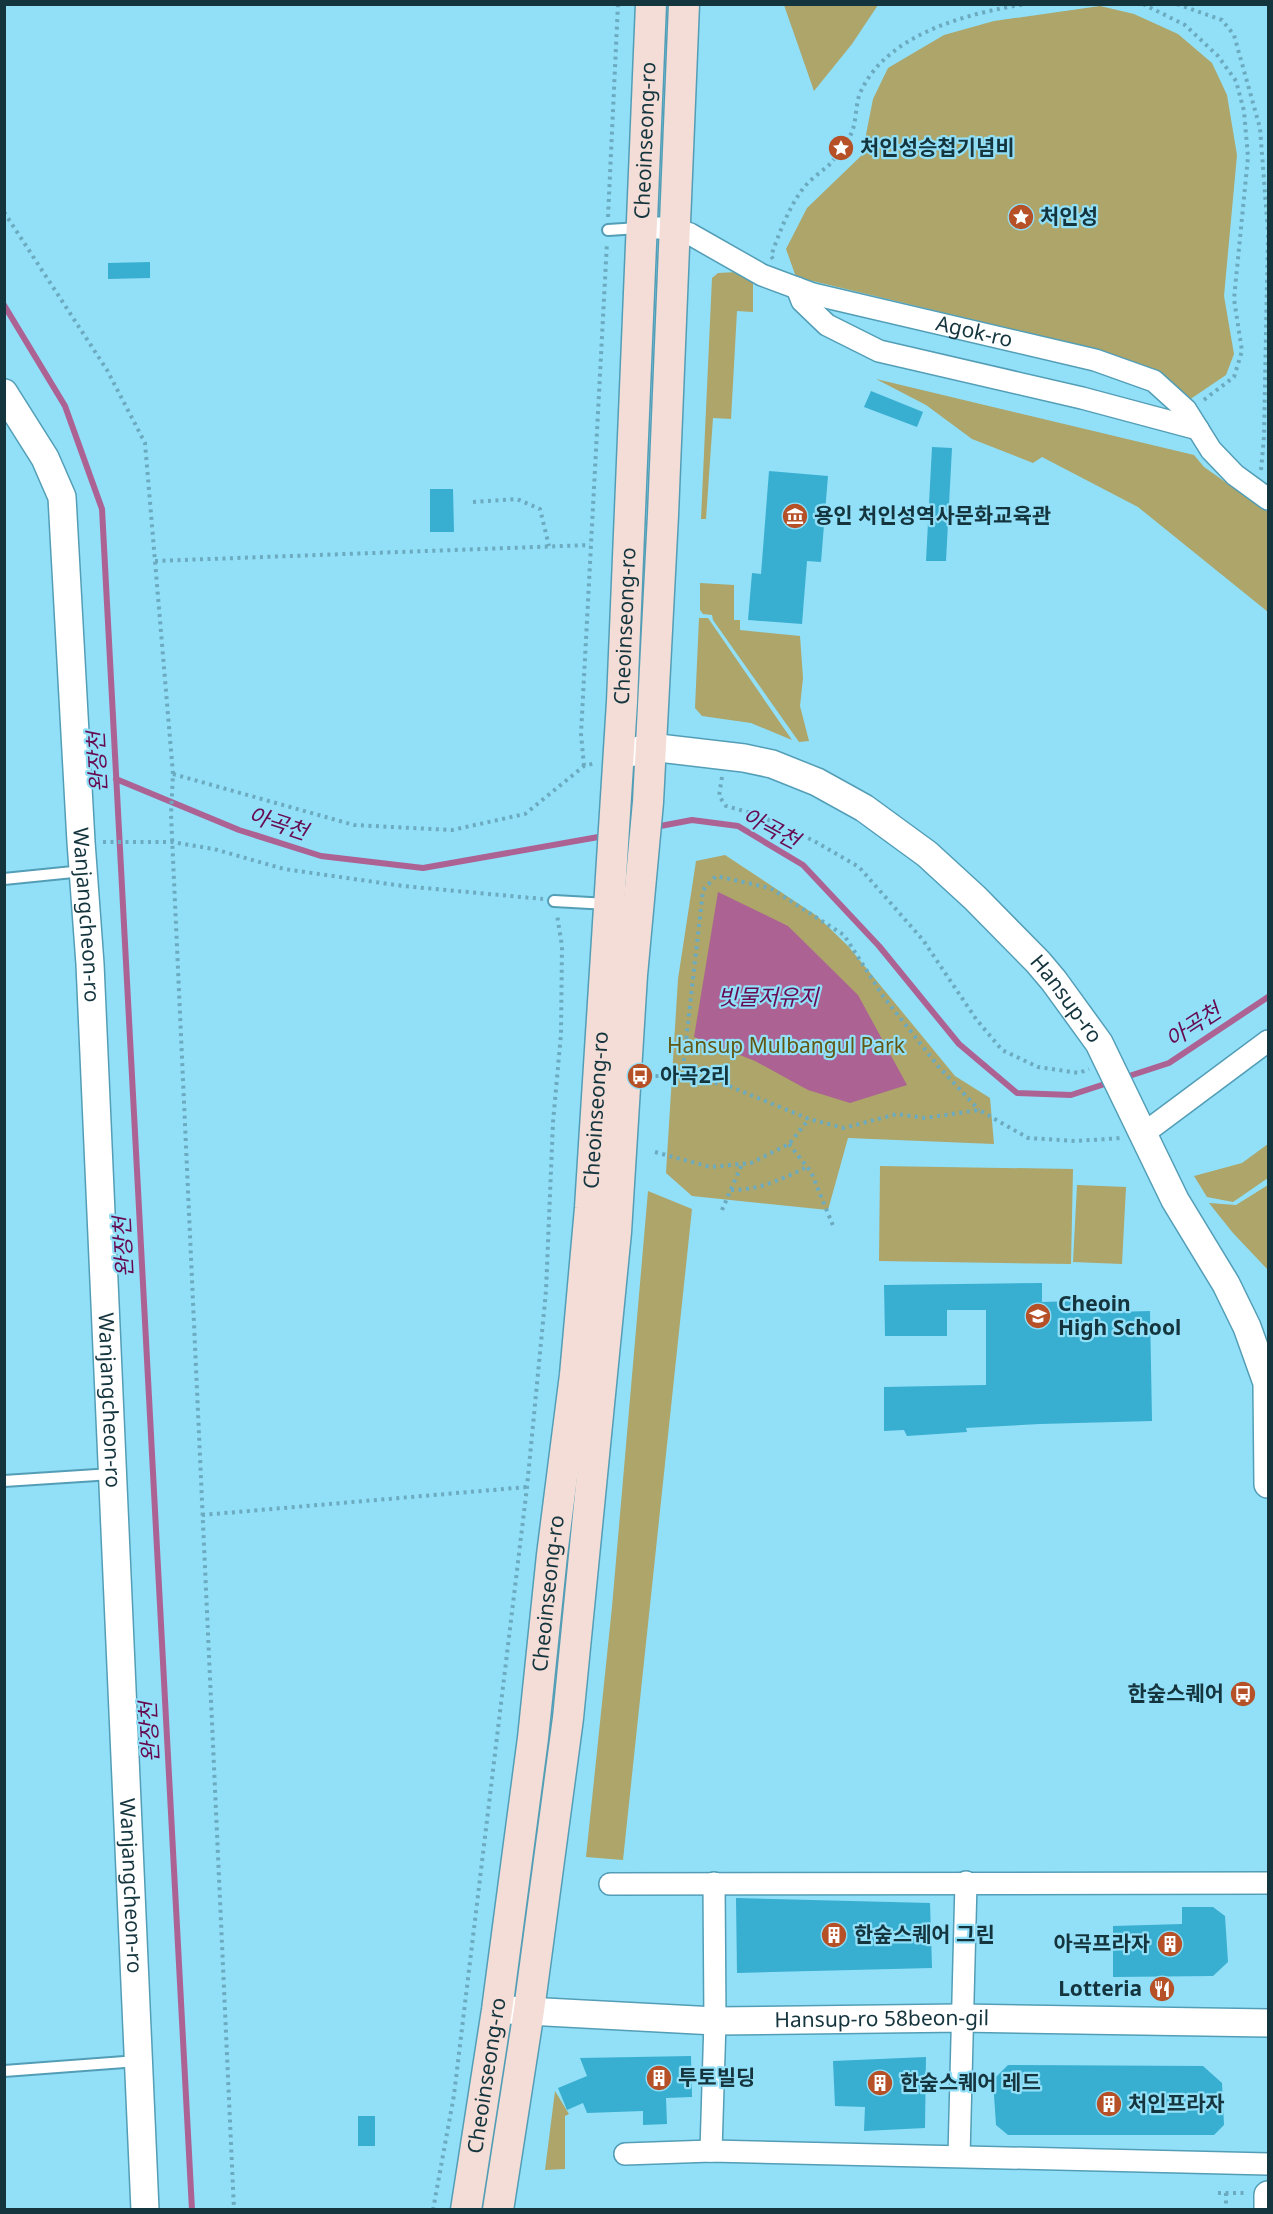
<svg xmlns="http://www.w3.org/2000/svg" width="1273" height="2214" font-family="'Noto Sans','Noto Sans KR',sans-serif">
<rect width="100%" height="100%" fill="#92dff8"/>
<g fill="#ada569">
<polygon points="784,5 784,4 878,5 852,44 814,91"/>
<polygon points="1100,6 1134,14 1178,34 1212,63 1227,95 1237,155 1224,296 1234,354 1226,375 1189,400 1164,376 1099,350 796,277 786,249 807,208 862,155 873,99 888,68 944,35 994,21"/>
<polygon points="737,272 753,283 753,312 737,311 731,419 713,418 706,519 701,519 712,278 718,273"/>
<polygon points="876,379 1194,455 1204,467 1268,512 1268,612 1138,507 1042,457 1033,463 972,439 926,405"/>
<polygon points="700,583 734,585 734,620 740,620 740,630 800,636 803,678 800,706 809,741 799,742 713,620 712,615 703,614 700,610"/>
<polygon points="699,618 708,618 792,740 751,723 702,716 695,708"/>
<polygon points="725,855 817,916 848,946 955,1076 990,1098 994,1144 848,1138 828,1210 692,1196 666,1173 678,979 696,861"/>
<polygon points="1268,1144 1268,1178 1233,1202 1207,1197 1194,1176 1242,1163"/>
<polygon points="880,1166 1073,1169 1071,1264 879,1261"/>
<polygon points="1077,1185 1126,1187 1122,1264 1073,1262"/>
<polygon points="1268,1185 1268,1270 1233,1233 1209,1203 1236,1205"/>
<polygon points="648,1191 692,1209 623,1860 586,1857 612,1607"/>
<polygon points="555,2091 569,2114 565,2116 565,2169 545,2170"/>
</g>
<polygon fill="#ac6394" points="718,892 788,926 858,995 907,1085 850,1103 808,1090 755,1061 694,1037"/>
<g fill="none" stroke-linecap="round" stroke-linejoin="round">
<g stroke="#ac6394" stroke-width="6">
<polyline points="4,305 65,406 102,509 192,2210"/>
<polyline points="116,779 239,830 321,856 423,868 604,836"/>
<polyline points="655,827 692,820 738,826 803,865 879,946 959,1044 1017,1093 1071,1095 1111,1082"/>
<polyline points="1123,1078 1169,1063 1268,997"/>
</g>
</g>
<g fill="#38afd0">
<polygon points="150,262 150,278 108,279 108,263"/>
<polygon points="871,391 923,412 917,427 864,407"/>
<polygon points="932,447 952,448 946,561 926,561"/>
<polygon points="769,471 828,476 821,562 807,561 802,624 748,620 752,573 761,574"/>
<polygon points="430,489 453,489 454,532 430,532"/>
<polygon points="1042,1283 1042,1302 1077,1301 1077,1313 1150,1311 1152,1421 1040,1424 966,1428 967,1432 907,1436 904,1430 884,1431 884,1387 986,1385 986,1310 947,1310 947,1336 885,1336 884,1285"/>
<polygon points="736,1898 930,1903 932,1968 737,1973"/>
<polygon points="1182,1907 1213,1907 1225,1916 1228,1962 1213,1976 1113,1977 1113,1926 1182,1924"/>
<polygon points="691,2056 692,2097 666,2098 667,2124 643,2125 643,2111 587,2113 583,2103 567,2110 558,2088 587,2076 580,2058"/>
<polygon points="926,2057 925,2128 864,2131 865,2107 835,2106 833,2061"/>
<polygon points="1008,2065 1203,2066 1222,2083 1224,2125 1214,2135 1008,2135 996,2125 993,2080"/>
<rect x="358" y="2116" width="17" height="30"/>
</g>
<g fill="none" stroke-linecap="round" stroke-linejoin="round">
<g stroke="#539eb6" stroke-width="14">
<g id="service">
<polyline points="608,230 639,228"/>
<polyline points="4,879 83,871"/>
<polyline points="554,901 608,904"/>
<polyline points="4,1481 112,1474"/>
<polyline points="4,2071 138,2061"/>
</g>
</g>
<g stroke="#539eb6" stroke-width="24">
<g id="minor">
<path id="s1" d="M 642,228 L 673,228 L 690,234 L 762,275 L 813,294 L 1095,360 L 1154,381 L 1186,410 L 1211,450 L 1235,475 L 1268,499"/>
<polyline points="797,288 802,301 827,325 879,351 1082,398 1198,429"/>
<polyline points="1143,1134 1268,1041"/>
<polyline points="610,1884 1268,1883"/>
<polyline points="711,2151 715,2021 714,1883"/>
<polyline points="625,2154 711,2151 1268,2164"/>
<polyline points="959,2156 966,1882"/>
</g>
</g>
<g stroke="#539eb6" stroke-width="30">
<g id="tertiary">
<path id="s2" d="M 4,393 L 45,458 L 62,497 L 81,842 L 90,964 L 145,2210"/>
<path id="s3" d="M 619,756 L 650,747 L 744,758 L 772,764 L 817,782 L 864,808 L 927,854 L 975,898 L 1038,962 L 1054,981 L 1099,1043 L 1175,1200 L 1226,1284 L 1247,1327 L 1267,1383 L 1268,1484"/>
<path id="s4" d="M 507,2010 L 715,2021 L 961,2018 L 1268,2023"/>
<polyline points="1268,2210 1268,2195"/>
</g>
</g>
<g stroke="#539eb6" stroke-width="33">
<g id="secondary">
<path id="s5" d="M 466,2210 L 497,2010 L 533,1738 L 552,1555 L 575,1375 L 590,1208 L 622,702 L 651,4"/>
<polyline points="498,2210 529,2010 568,1718 616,1232 632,975 648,802 663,515 684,4"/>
</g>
</g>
<g stroke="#6cabbf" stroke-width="4" stroke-dasharray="3 4.5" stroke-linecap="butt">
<polyline points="1143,4 1185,25 1218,56 1236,81 1244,111 1248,157 1234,299 1242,351 1234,377 1201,402"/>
<polyline points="1177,4 1222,20 1234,35 1260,128 1268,232"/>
<polyline points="4,212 107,370 145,443 173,774 171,814 234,2210"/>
<polyline points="608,217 618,4"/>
<path d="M 773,259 L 771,256 C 779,234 788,209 802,190 C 809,180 820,173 829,165 C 836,157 842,148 848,139 C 858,126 854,105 861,91 C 888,33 969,13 1026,4"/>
<polyline points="1261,470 1264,437 1268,233"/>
<polyline points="473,502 517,499 540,509 549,546"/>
<polyline points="155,561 590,545"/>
<polyline points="584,766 581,734 607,242"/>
<polyline points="173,774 354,825 452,830 525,814 584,766 596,763"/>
<polyline points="722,777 719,796 726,806 758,815 814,841 859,867 923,940 976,1019 1002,1050 1038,1067 1079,1073 1089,1069"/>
<polyline points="103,842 172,842 214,849 284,869 403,886 543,899"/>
<polyline points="648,1076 682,1076 729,1086 809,1119 844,1128 897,1114 925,1118 979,1110 1028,1138 1076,1141 1122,1138"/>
<polyline points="682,1076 703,890 716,876 770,888 844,935 883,996 938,1066 979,1110"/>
<polyline points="789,1144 811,1172 834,1228"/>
<polyline points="655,1152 710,1167 751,1163 789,1144 809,1119"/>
<path d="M 731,1190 C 760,1190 782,1179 807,1167"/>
<polyline points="722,1210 742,1164"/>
<polyline points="202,1515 527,1487"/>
<polyline points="1218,2193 1247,2193"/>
<polyline points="1226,2193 1226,2210"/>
<polyline points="433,2210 454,2095 527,1487 546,1291 553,1122 561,1034 562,946 557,915"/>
</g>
<use href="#service" stroke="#fff" stroke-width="10"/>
<use href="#minor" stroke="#fff" stroke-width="21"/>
<use href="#tertiary" stroke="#fff" stroke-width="27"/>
<use href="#secondary" stroke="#f3ddd6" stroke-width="30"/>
</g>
<defs>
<g id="sight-disc" transform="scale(1.35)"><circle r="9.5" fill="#b65027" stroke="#92dff8"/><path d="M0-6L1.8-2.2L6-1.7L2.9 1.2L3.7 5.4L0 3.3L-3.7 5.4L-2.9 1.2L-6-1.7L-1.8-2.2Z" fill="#fff"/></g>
<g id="museum-disc" transform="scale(1.35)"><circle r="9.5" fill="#b65027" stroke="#92dff8"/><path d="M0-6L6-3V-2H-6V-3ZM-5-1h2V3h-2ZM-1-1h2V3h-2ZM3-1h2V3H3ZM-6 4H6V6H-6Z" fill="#fff"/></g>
<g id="bus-disc" transform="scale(1.35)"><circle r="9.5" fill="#b65027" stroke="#92dff8"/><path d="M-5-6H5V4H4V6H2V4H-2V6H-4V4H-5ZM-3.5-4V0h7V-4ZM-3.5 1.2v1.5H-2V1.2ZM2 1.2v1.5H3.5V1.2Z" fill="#fff"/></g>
<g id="school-disc" transform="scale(1.35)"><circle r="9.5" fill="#b65027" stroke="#92dff8"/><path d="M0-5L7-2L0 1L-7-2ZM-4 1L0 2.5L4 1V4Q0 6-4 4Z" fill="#fff"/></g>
<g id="building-disc" transform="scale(1.35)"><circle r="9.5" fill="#b65027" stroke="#92dff8"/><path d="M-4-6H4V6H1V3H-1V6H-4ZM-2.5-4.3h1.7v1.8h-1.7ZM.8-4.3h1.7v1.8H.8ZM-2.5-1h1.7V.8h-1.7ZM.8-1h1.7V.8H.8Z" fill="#fff"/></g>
<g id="restaurant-disc" transform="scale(1.35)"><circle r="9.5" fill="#b65027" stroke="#92dff8"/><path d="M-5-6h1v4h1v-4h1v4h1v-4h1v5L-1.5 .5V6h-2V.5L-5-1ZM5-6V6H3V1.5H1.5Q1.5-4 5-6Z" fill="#fff"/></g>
</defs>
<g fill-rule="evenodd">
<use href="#sight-disc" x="841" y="148"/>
<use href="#sight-disc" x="1021" y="217"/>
<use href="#museum-disc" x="795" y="516"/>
<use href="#bus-disc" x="640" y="1076"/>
<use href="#school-disc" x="1038" y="1316"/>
<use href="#bus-disc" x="1243" y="1694"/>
<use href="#building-disc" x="834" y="1935"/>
<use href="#building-disc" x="1170" y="1944"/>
<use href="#restaurant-disc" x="1162" y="1989"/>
<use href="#building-disc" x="659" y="2078"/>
<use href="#building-disc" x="880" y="2083"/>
<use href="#building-disc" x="1109" y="2104"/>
</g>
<g text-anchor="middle" stroke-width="4.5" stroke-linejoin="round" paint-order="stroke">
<g font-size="21" fill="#14343e" stroke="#92dff8">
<text dy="7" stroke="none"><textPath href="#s5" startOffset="2079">Cheoinseong-ro</textPath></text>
<text dy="7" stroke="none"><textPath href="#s1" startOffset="352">Agok-ro</textPath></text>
<text dy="7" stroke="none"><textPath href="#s5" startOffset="1593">Cheoinseong-ro</textPath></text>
<text dy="7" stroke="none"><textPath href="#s2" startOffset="538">Wanjangcheon-ro</textPath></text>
<text dy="7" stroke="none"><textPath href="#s3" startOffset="537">Hansup-ro</textPath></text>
<text dy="7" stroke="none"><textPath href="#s5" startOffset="1108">Cheoinseong-ro</textPath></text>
<text dy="7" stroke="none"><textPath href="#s2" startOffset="1024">Wanjangcheon-ro</textPath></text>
<text dy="7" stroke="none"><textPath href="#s5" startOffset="622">Cheoinseong-ro</textPath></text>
<text dy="7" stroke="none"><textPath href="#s2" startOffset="1510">Wanjangcheon-ro</textPath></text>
<text dy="7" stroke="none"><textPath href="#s4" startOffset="375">Hansup-ro 58beon-gil</textPath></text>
<text dy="7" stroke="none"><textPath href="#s5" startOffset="136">Cheoinseong-ro</textPath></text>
</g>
<g font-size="21" font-weight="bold" fill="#14343e" stroke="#92dff8" text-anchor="start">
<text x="860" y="155">처인성승첩기념비</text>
<text x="1040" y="224">처인성</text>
<text x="814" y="523">용인 처인성역사문화교육관</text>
<text x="660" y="1083">아곡2리</text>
<text x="1058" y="1311">Cheoin<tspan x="1058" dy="24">High School</tspan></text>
<text x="1224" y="1701" text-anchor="end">한숲스퀘어</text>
<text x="854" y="1942">한숲스퀘어 그린</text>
<text x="1150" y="1951" text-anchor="end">아곡프라자</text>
<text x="1142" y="1996" text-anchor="end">Lotteria</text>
<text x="678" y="2085">투토빌딩</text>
<text x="900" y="2090">한숲스퀘어 레드</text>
<text x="1128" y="2111">처인프라자</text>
</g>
<g font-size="21" fill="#625814" stroke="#92dff8">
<text x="786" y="1053">Hansup Mulbangul Park</text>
</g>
<g font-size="22" font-style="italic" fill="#670b51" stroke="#92dff8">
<text transform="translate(97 762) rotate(-93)" y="8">완장천</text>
<text transform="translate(278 823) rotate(18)" y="8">아곡천</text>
<text transform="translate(771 828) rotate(28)" y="8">아곡천</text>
<text x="768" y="1005">빗물저유지</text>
<text transform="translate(1193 1025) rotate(-33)" y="8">아곡천</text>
<text transform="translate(123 1247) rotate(-93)" y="8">완장천</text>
<text transform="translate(149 1732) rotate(-93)" y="8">완장천</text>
</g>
</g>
<rect width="1273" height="2214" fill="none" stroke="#14343e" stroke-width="12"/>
</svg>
